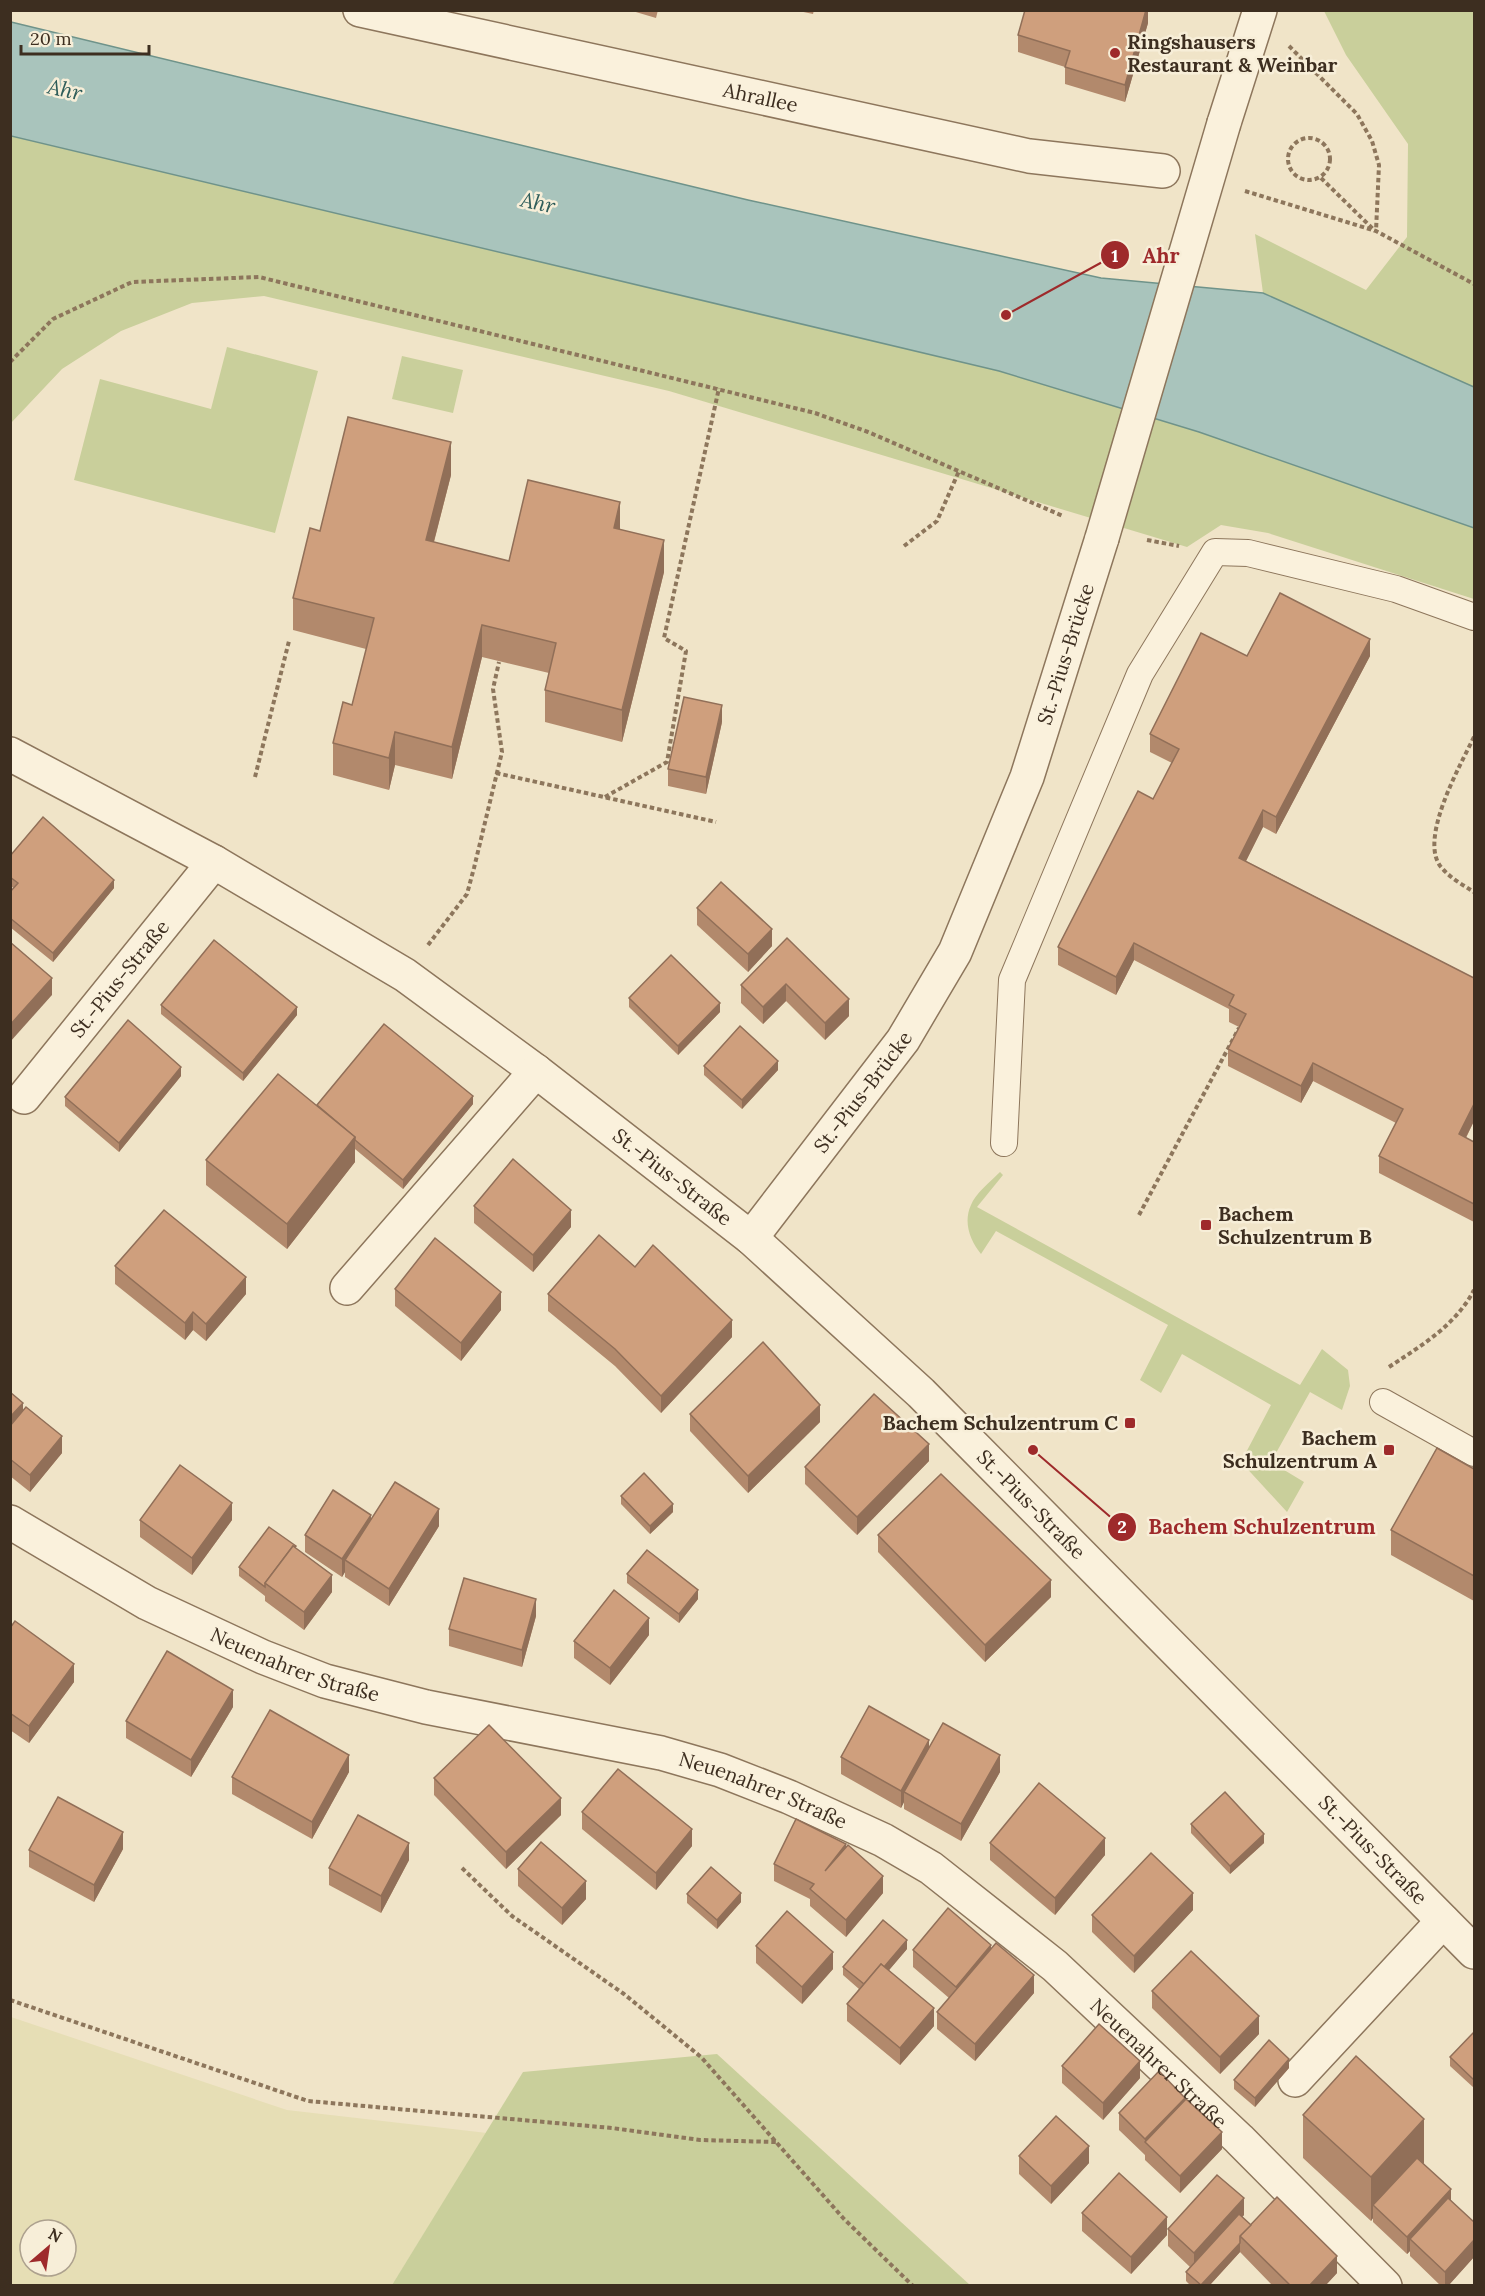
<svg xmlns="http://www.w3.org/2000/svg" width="1485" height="2296" font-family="Lora,serif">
<rect width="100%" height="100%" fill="#f0e4c8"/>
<path fill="#e6deb5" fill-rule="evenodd" d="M 11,2017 L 287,2110 L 487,2133 L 392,2285 L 11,2285 ZM 30,2230 L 66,2230 L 66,2266 L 30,2266 Z"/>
<g fill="#c9cf9b">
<polygon points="1324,11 1474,11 1474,387 1263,293 1255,234 1366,290 1407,237 1408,144 1346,55"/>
<polygon points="11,136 999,371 1199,432 1474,528 1474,599 1268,533 1221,525 1187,547 669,391 264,296 192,303 121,331 62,369 11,423"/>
<polygon points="227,347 318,371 275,533 74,480 100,379 211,409"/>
<polygon points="402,356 463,370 453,413 392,399"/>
<path d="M 1000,1172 L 1003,1175 L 977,1207 L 1300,1385 L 1322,1349 L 1348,1370 L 1350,1386 L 1342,1410 L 1310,1392 L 1271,1462 L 1304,1482 L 1287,1512 L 1241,1462 L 1271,1405 L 1182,1354 L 1161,1393 L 1140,1380 L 1168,1325 L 996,1231 L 981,1254 C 970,1241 963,1222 971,1205 C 975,1194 991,1181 1000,1172 Z"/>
<polygon points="717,2054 970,2285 392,2285 523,2072"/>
</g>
<polygon fill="#a9c4bc" stroke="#6f938a" stroke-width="1.5" points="11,22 748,200 1101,278 1263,293 1474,387 1474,528 1199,432 999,371 11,136"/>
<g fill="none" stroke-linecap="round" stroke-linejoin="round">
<g stroke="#8d765c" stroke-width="28">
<g id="lane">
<polyline points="1004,1143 1012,980 1140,674 1215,552 1248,553 1396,589 1474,617"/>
<polyline points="1383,1402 1474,1453"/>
</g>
</g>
<g stroke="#8d765c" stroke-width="36">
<g id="street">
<path id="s1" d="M 360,10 L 1029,156 L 1163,171"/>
<polyline points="1224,123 1260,10"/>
<path id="s2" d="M 10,754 L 214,862 L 405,975 L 536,1071 L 751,1238 L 921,1393 L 1474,1952"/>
<path id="s3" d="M 24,1097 L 214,862"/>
<path id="s4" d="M 751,1238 L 903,1040 L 955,952 L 1027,777 L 1102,538"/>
<polyline points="347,1288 536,1071"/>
<path id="s5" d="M 10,1522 L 147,1603 L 263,1657 L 325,1681 L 426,1707 L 661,1753 L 720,1770 L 789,1797 L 883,1840 L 931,1868 L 1055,1966 L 1239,2139 L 1385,2286"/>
<polyline points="1295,2080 1443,1921"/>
</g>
</g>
<g stroke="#8d765c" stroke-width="4" stroke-dasharray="4.5 3" stroke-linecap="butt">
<polyline points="1289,46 1357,114 1372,141 1379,165 1376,231"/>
<circle cx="1309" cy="159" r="21"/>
<polyline points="1321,178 1375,231"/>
<polyline points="1245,191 1376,231 1474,284"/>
<polyline points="10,362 53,319 132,282 259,277 815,413 868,432 1063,516"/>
<polyline points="1147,540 1179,546"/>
<polyline points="904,546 937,521 959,471"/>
<path d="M 1474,737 C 1461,764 1418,839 1441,867 C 1450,878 1463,885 1474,892"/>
<polyline points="496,773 716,822"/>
<polyline points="255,777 289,641"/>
<polyline points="605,797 667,762 686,651 664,638 719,388"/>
<polyline points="428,945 467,894 474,868 502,752 493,689 499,662"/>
<polyline points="1139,1215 1239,1028"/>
<path d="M 1389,1367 C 1422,1345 1455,1326 1474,1290"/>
<polyline points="462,1868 512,1916 624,1994 701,2057 844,2219 913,2286"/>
<polyline points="10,2000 308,2101 612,2128 700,2140 776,2142"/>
</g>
<use href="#lane" stroke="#faf1dc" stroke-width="26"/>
<use href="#street" stroke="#faf1dc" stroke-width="33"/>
<g stroke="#8d765c" stroke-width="36" stroke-linecap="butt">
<polyline id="street-bridge" points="1102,538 1224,123"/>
</g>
<use href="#street-bridge" stroke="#faf1dc" stroke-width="33"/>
</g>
<g fill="#b2896c">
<polygon points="629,10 658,10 656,18"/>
<polygon points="794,10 814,10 813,14"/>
<polygon points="1148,10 1148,23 1125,102 1065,84 1065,67 1018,52 1018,35"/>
<polygon points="451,475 434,542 509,561 620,530 664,572 622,742 545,722 545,690 549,673 482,657 452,779 395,765 389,790 333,775 333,743 352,705 366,649 293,630 293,598 320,531"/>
<polygon points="1247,656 1370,656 1276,834 1263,827 1246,861 1474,978 1474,1121 1466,1138 1474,1142 1474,1222 1379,1173 1379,1156 1396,1123 1313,1081 1301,1103 1228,1066 1228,1049 1239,1027 1229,1022 1229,1009 1134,960 1116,995 1058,965 1058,947 1153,799 1172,763 1150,752 1150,734"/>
<polygon points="722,722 706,794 668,786 668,769"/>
<polygon points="10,856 114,888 53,962 10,927 10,892 14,888 10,886"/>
<polygon points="697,908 772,946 748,972 697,925"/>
<polygon points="787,938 849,1016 825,1040 786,1001 763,1024 741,1003 741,985"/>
<polygon points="629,998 720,1012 678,1055 629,1007"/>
<polygon points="161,1005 297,1015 243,1081 161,1014"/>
<polygon points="704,1066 778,1070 742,1109 704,1075"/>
<polygon points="181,1076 119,1152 65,1106 65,1097"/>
<polygon points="473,1104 403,1189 355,1149 355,1162 287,1249 206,1185 206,1160 317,1105"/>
<polygon points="474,1206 571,1227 533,1272 474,1223"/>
<polygon points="115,1266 246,1294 206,1341 193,1330 185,1340 115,1284"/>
<polygon points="635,1267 732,1337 661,1413 615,1366 548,1311 548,1294"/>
<polygon points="395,1289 501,1310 461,1361 395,1306"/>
<polygon points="10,1392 23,1410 62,1453 30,1492 10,1476"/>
<polygon points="690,1414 820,1422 748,1493 690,1431"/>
<polygon points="929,1461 857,1535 805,1484 805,1467"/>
<polygon points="1474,1469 1474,1601 1391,1555 1391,1530"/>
<polygon points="621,1496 673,1512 650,1534 621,1504"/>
<polygon points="371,1519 439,1526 389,1606 345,1577 345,1572 342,1577 305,1552 305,1535"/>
<polygon points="140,1520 232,1520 192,1575 140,1537"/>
<polygon points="878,1535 1051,1597 985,1662 878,1552"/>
<polygon points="296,1548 332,1592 304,1630 265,1601 265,1596 239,1576 239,1567"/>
<polygon points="627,1574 698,1599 679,1623 627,1583"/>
<polygon points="536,1616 522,1667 449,1646 449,1629"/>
<polygon points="10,1628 74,1682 29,1743 10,1730"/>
<polygon points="649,1635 610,1685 574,1658 574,1641"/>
<polygon points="233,1707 191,1777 126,1738 126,1721"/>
<polygon points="929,1747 1000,1772 961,1841 904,1809 904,1802 901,1808 841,1774 841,1757"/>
<polygon points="349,1772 312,1839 232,1794 232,1777"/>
<polygon points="434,1778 561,1815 506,1869 434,1795"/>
<polygon points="582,1812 692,1846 656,1890 582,1829"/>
<polygon points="1191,1824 1264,1843 1230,1874 1191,1833"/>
<polygon points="990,1843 1105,1855 1055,1915 990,1860"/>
<polygon points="846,1848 883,1893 846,1937 810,1906 810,1899 774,1881 774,1864"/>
<polygon points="123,1849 94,1902 29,1867 29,1850"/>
<polygon points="409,1860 381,1913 329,1885 329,1868"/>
<polygon points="518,1869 586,1899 562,1925 518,1886"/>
<polygon points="687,1894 741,1902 717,1929 687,1903"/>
<polygon points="1193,1910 1134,1973 1092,1932 1092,1915"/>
<polygon points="756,1946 833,1969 802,2004 756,1963"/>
<polygon points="907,1949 889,1970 934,2026 900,2065 847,2021 847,2004 859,1989 843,1975 843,1967"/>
<polygon points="991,1949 1034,1993 975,2061 937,2029 937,2012 949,1998 913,1967 913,1950"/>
<polygon points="1152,1991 1259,2034 1220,2074 1152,2008"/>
<polygon points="1474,2033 1474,2088 1450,2066 1450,2057"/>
<polygon points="1062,2066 1140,2078 1103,2120 1062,2083"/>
<polygon points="1289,2068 1255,2107 1234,2089 1234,2080"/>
<polygon points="1185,2100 1222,2149 1180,2193 1145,2160 1145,2155 1119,2130 1119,2113"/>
<polygon points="1303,2115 1424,2163 1423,2163 1451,2200 1474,2257 1448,2286 1441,2286 1410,2256 1410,2251 1407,2254 1373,2222 1373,2218 1371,2221 1303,2158"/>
<polygon points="1019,2156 1089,2163 1051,2204 1019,2174"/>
<polygon points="1082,2213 1167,2235 1131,2274 1082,2231"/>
<polygon points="1244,2215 1242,2217 1251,2225 1337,2273 1325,2286 1273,2286 1240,2252 1209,2286 1191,2286 1186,2281 1186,2272 1190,2267 1168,2246 1168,2229"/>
</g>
<g fill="#916f58">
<polygon points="1146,10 1148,10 1148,23 1125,102 1125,85"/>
<polygon points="451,442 451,475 426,572 426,540"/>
<polygon points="620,502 620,534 614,528"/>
<polygon points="664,540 664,572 622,742 622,710"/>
<polygon points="482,625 482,657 452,779 452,747"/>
<polygon points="1370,639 1370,656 1276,834 1276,817"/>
<polygon points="722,705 722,722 706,794 706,777"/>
<polygon points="395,732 395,765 389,790 389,758"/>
<polygon points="1263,810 1263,827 1239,875 1239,858"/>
<polygon points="114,880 114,888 53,962 53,953"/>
<polygon points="772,929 772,946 748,972 748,954"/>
<polygon points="1134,943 1134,960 1116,995 1116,977"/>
<polygon points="52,978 52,995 10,1042 10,1025"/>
<polygon points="786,984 786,1001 763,1024 763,1007"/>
<polygon points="849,999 849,1016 825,1040 825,1023"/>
<polygon points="720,1003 720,1012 678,1055 678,1046"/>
<polygon points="297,1007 297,1015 243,1081 243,1073"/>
<polygon points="778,1061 778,1070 742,1109 742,1100"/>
<polygon points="1313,1063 1313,1081 1301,1103 1301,1086"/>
<polygon points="181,1067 181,1076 119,1152 119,1143"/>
<polygon points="473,1096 473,1104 403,1189 403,1180"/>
<polygon points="1474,1104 1474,1121 1459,1151 1459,1134"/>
<polygon points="355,1137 355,1162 287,1249 287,1224"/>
<polygon points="571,1210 571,1227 533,1272 533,1255"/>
<polygon points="246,1277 246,1294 206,1341 206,1324"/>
<polygon points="501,1292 501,1310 461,1361 461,1343"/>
<polygon points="193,1312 193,1330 185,1340 185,1323"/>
<polygon points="732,1320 732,1337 661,1413 661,1396"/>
<polygon points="23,1403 23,1412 10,1426 10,1417"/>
<polygon points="820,1405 820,1422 748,1493 748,1476"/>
<polygon points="62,1436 62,1453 30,1492 30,1475"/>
<polygon points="929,1444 929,1461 857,1535 857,1517"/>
<polygon points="232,1503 232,1520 192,1575 192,1558"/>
<polygon points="673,1504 673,1512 650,1534 650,1526"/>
<polygon points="439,1509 439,1526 389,1606 389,1589"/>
<polygon points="371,1515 371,1532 345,1560 345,1572 342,1577 342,1559"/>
<polygon points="332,1575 332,1592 304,1630 304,1612"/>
<polygon points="1051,1580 1051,1597 985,1662 985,1645"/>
<polygon points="698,1590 698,1599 679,1623 679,1614"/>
<polygon points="536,1599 536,1616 522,1667 522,1650"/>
<polygon points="649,1618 649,1635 610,1685 610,1668"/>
<polygon points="74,1664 74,1682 29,1743 29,1726"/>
<polygon points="233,1690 233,1707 191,1777 191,1760"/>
<polygon points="929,1740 929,1757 904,1792 904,1802 901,1808 901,1791"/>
<polygon points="349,1755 349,1772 312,1839 312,1822"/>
<polygon points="1000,1755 1000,1772 961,1841 961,1824"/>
<polygon points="561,1798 561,1815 506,1869 506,1852"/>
<polygon points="692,1829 692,1846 656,1890 656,1873"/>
<polygon points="123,1832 123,1849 94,1902 94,1885"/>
<polygon points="1264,1834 1264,1843 1230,1874 1230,1866"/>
<polygon points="1105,1838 1105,1855 1055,1915 1055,1898"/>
<polygon points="409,1843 409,1860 381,1913 381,1896"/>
<polygon points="846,1844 846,1861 825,1871"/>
<polygon points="883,1876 883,1893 846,1937 846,1920"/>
<polygon points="586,1881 586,1899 562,1925 562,1908"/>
<polygon points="741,1893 741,1902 717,1929 717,1920"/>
<polygon points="1193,1893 1193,1910 1134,1973 1134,1956"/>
<polygon points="907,1940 907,1949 867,1996 867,1987"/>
<polygon points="991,1945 991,1963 956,2004 956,1987"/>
<polygon points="833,1952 833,1969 802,2004 802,1987"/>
<polygon points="1034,1975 1034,1993 975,2061 975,2044"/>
<polygon points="934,2008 934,2026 900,2065 900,2048"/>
<polygon points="1259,2016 1259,2034 1220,2074 1220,2057"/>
<polygon points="1289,2059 1289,2068 1255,2107 1255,2098"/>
<polygon points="1140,2061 1140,2078 1103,2120 1103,2103"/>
<polygon points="1185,2098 1185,2115 1145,2143 1145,2139"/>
<polygon points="1424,2119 1424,2163 1380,2211 1373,2205 1373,2218 1371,2221 1371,2177"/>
<polygon points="1222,2132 1222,2149 1180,2193 1180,2176"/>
<polygon points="1089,2146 1089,2163 1051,2204 1051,2186"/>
<polygon points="1451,2189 1451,2207 1410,2239 1410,2251 1407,2254 1407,2237"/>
<polygon points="1244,2198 1244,2215 1194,2271 1194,2253"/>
<polygon points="1167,2217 1167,2235 1131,2274 1131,2257"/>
<polygon points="1474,2240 1474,2257 1448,2286 1445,2286 1445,2272"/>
<polygon points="1240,2243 1240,2252 1209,2286 1201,2285"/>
<polygon points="1337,2256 1337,2273 1325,2286 1309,2286"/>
</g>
<g fill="#cf9f7d" stroke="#916f58" stroke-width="1.5">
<polygon points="1025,10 1146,10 1125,85 1065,67 1070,51 1018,35"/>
<polygon points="348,417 451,442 426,540 509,561 528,480 620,502 614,528 664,540 622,710 545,690 556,643 482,625 452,747 395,732 389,758 333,743 343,702 352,705 374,618 293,598 310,528 320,531"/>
<polygon points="1280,593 1370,639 1276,817 1263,810 1239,858 1474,978 1474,1104 1459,1134 1474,1142 1474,1204 1379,1156 1403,1109 1313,1063 1301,1086 1228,1049 1246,1014 1229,1005 1234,995 1134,943 1116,977 1058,947 1138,791 1153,799 1179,749 1150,734 1201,633 1247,656"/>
<polygon points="684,697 722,705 706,777 668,769"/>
<polygon points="43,817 114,880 53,953 10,918 10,892 18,883 10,877 10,856"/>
<polygon points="721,882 772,929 748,954 697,908"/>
<polygon points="787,938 849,999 825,1023 786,984 763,1007 741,985"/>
<polygon points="214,940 297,1007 243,1073 161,1005"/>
<polygon points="10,942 52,978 10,1025"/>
<polygon points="671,955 720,1003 678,1046 629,998"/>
<polygon points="128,1020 181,1067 119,1143 65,1097"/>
<polygon points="384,1024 473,1096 403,1180 355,1140 355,1137 317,1105"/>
<polygon points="740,1026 778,1061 742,1100 704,1066"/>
<polygon points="278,1074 355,1137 287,1224 206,1160"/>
<polygon points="513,1159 571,1210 533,1255 474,1206"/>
<polygon points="164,1210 246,1277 206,1324 193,1312 185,1323 115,1266"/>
<polygon points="599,1235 635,1267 653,1245 732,1320 661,1396 615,1349 548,1294"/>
<polygon points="435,1238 501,1292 461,1343 395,1289"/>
<polygon points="763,1342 820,1405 748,1476 690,1414"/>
<polygon points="10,1392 23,1403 10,1417"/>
<polygon points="874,1394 929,1444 857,1517 805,1467"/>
<polygon points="26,1407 62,1436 30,1475 10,1459 10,1426"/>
<polygon points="1437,1448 1474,1469 1474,1576 1391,1530"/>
<polygon points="180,1465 232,1503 192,1558 140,1520"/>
<polygon points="644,1473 673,1504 650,1526 621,1496"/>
<polygon points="941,1474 1051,1580 985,1645 878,1535"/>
<polygon points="395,1482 439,1509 389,1589 345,1560"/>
<polygon points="333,1490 371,1515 342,1559 305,1535"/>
<polygon points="269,1527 296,1546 295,1547 293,1546 265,1583 265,1587 239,1567"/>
<polygon points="293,1546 332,1575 304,1612 265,1583"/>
<polygon points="647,1550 698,1590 679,1614 627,1574"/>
<polygon points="464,1578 536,1599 522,1650 449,1629"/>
<polygon points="614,1590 649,1618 610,1668 574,1641"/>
<polygon points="15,1621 74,1664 29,1726 10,1713 10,1628"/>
<polygon points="167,1651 233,1690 191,1760 126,1721"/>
<polygon points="869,1706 929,1740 901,1791 841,1757"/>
<polygon points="270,1710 349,1755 312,1822 232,1777"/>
<polygon points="943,1723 1000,1755 961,1824 904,1792"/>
<polygon points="489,1725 561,1798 506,1852 434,1778"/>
<polygon points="618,1769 692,1829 656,1873 582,1812"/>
<polygon points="1039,1783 1105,1838 1055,1898 990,1843"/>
<polygon points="1225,1792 1264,1834 1230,1866 1191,1824"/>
<polygon points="58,1797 123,1832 94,1885 29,1850"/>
<polygon points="358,1815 409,1843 381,1896 329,1868"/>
<polygon points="796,1819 846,1844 825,1871 848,1845 883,1876 846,1920 810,1889 814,1884 774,1864"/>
<polygon points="541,1842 586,1881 562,1908 518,1869"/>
<polygon points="1151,1853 1193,1893 1134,1956 1092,1915"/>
<polygon points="711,1867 741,1893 717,1920 687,1894"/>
<polygon points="948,1908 991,1945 956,1987 913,1950"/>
<polygon points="787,1911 833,1952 802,1987 756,1946"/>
<polygon points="883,1920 907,1940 884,1967 881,1964 864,1984 843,1967"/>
<polygon points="996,1943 1034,1975 975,2044 937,2012"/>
<polygon points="1191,1951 1259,2016 1220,2057 1152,1991"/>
<polygon points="881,1964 934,2008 900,2048 847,2004"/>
<polygon points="1099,2024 1140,2061 1103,2103 1062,2066"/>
<polygon points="1474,2032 1474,2080 1450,2057"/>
<polygon points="1269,2040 1289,2059 1255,2098 1234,2080"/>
<polygon points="1356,2056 1424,2119 1371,2177 1303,2115"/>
<polygon points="1159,2071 1185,2098 1145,2139 1119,2113"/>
<polygon points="1186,2099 1222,2132 1180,2176 1145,2142"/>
<polygon points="1056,2116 1089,2146 1051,2186 1019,2156"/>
<polygon points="1417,2158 1451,2189 1407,2237 1373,2205"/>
<polygon points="1119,2173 1167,2217 1131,2257 1082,2213"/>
<polygon points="1217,2175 1244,2198 1194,2253 1168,2229"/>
<polygon points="1277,2197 1337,2256 1309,2286 1291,2286 1240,2236"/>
<polygon points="1448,2198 1474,2222 1474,2240 1445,2272 1410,2239"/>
<polygon points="1239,2214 1251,2225 1240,2236 1240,2243 1201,2285 1186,2272"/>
</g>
<g fill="#9e2a2b" stroke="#f7eed8" stroke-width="2">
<circle cx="1115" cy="53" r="6"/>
<rect x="1200" y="1219" width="12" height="12" rx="3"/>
<rect x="1124" y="1417" width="12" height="12" rx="3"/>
<rect x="1383" y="1444" width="12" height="12" rx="3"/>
</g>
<g text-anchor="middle" stroke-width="5" stroke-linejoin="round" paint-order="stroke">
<g font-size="20" font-weight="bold" fill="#3d2e20" stroke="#f7eed8" text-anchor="start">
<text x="1127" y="49">Ringshausers<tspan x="1127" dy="23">Restaurant &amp; Weinbar</tspan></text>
<text x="1218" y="1221">Bachem<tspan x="1218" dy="23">Schulzentrum B</tspan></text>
<text x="1118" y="1430" text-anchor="end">Bachem Schulzentrum C</text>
<text x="1377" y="1445" text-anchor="end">Bachem<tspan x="1377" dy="23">Schulzentrum A</tspan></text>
</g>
<g font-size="20" fill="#3d2e20" stroke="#f7eed8">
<text dy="7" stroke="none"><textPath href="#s1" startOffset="410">Ahrallee</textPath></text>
<text dy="7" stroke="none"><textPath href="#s4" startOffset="670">St.-Pius-Brücke</textPath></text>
<text dy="7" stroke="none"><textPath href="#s3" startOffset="152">St.-Pius-Straße</textPath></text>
<text dy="7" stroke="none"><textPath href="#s4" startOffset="184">St.-Pius-Brücke</textPath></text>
<text dy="7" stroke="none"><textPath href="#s2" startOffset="788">St.-Pius-Straße</textPath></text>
<text dy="7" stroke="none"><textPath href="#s2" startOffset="1274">St.-Pius-Straße</textPath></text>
<text dy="7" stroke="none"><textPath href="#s5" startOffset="320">Neuenahrer Straße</textPath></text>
<text dy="7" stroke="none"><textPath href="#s5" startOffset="806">Neuenahrer Straße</textPath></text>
<text dy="7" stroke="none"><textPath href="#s2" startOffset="1760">St.-Pius-Straße</textPath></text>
<text dy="7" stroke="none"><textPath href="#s5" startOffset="1292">Neuenahrer Straße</textPath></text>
</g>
<g font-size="21" font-style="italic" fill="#2f5d5a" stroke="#f7eed8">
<text transform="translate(65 90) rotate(13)" y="7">Ahr</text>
<text transform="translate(538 203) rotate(13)" y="7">Ahr</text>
</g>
</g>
<path fill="none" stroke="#9e2a2b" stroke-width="2" d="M1006 315L1115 255M1033 1450L1122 1527"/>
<g fill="#9e2a2b" stroke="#f7eed8" stroke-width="2">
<circle cx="1006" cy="315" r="6"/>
<circle cx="1033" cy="1450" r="6"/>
<circle cx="1115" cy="255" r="15"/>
<circle cx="1122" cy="1527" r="15"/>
</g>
<g font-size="18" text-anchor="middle" font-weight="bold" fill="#fff">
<text x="1115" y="262">1</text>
<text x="1122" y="1533">2</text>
</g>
<g font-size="21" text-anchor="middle" font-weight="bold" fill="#9e2a2b" stroke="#f7eed8" stroke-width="5" stroke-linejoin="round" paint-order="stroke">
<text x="1161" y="263">Ahr</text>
<text x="1262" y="1534">Bachem Schulzentrum</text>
</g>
<rect width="1485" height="2296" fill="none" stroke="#3d2e20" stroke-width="24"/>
<g transform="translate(48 2248) rotate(29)"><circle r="28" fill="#f7eed8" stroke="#ada18e" stroke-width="1.5"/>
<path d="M0-4.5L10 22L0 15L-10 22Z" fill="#9e2a2b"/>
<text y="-9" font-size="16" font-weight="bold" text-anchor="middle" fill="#3d2e20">N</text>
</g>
<path d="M21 45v9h128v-9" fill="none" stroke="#3d2e20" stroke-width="3"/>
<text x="30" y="45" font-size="18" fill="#3d2e20" stroke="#f7eed8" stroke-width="4.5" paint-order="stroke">20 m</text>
</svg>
